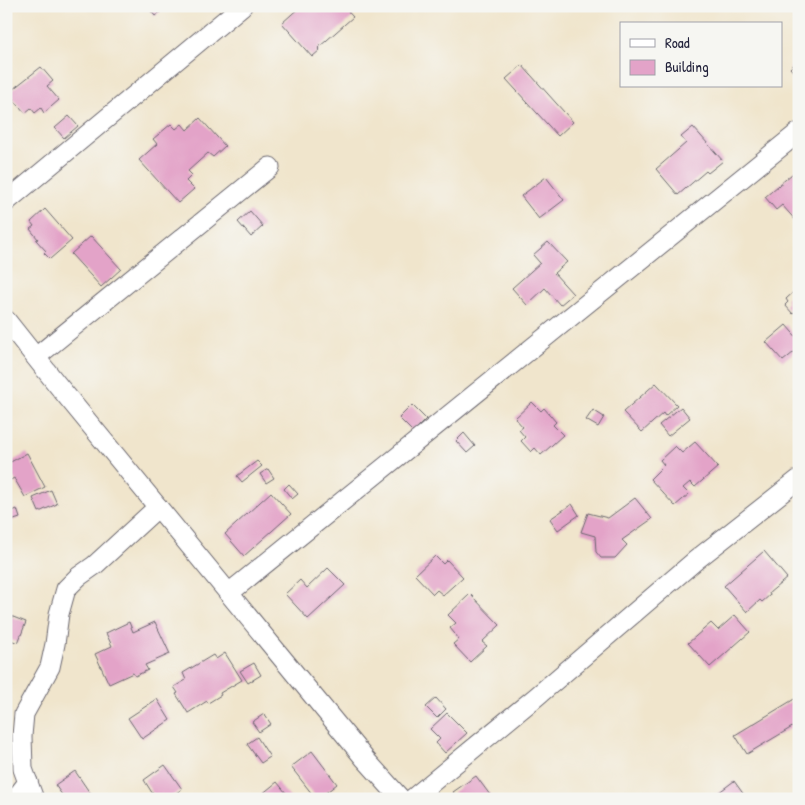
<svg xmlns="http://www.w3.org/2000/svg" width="805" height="805" font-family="'Patrick Hand',sans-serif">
<rect width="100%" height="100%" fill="#f6f6f2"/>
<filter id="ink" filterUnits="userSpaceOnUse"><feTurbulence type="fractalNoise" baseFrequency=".02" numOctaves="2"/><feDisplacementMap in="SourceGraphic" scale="10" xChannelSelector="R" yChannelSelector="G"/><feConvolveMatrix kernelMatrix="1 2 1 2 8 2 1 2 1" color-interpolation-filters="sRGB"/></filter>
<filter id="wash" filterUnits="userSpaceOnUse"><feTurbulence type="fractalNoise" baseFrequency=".0096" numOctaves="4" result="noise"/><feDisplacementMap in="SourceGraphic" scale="20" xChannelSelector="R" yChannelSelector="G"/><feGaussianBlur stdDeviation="1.12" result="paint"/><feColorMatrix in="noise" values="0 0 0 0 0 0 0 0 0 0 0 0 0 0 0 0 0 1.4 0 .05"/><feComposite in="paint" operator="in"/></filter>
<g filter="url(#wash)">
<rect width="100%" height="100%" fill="#f0e5cc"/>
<g id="blocks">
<g fill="#e3a3c8">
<polygon points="147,6 167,6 155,16"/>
<polygon points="301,6 328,6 332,11 338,6 343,6 353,17 318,48 320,50 312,57 282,23"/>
<polygon points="799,60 799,78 790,68"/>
<polygon points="522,65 573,122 558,136 506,79"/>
<polygon points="41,67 53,81 47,86 59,100 44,113 41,108 35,113 31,108 25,113 8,93"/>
<polygon points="69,116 78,126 64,138 55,128"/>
<polygon points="200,118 225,146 213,157 208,153 188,171 192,175 186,181 194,189 178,203 139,160 157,144 153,139 171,124 176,129 182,124 187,130"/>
<polygon points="693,127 723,161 708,173 706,171 678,195 656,169 686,143 681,137"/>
<polygon points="799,168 799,222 798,223 782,205 776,210 765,197"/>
<polygon points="546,177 564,200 539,219 521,196"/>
<polygon points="45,209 72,240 50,259 44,253 46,251 36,240 38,239 30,229 34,226 31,222"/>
<polygon points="250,211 263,226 251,237 238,222"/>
<polygon points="91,236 121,269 101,287 71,254"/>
<polygon points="548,242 567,262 554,273 573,294 560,305 545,288 527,305 512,288 540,263 533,255"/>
<polygon points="799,287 799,309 793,314 785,305 788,302 786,299"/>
<polygon points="786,325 799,340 799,348 783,361 766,342"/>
<polygon points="656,383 677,405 665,416 663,413 642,432 623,412"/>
<polygon points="532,402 541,411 544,408 556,422 553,425 563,435 541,455 535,448 531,452 521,441 525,437 519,430 523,427 515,418"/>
<polygon points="412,405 426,419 413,432 399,418"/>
<polygon points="681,407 690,418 668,436 659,425"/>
<polygon points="593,410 604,417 598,427 586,420"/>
<polygon points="464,433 475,446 467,453 456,441"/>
<polygon points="695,442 718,467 695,487 690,482 683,488 689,494 675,506 650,479 664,465 660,460 675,446 682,453"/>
<polygon points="27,453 45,487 25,497 14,478 9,481 6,471 10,469 7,464"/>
<polygon points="257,461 262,466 242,482 237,476"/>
<polygon points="268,469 274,478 266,483 260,474"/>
<polygon points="289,484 298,494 292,499 284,489"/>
<polygon points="51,490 57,504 39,512 33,498"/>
<polygon points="271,492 291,514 244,556 225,534"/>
<polygon points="635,498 652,519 622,540 627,545 615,558 601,558 596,552 595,536 581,532 588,513 608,518"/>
<polygon points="572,504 579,515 558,530 550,519"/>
<polygon points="17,509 20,518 11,521 8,513"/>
<polygon points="764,551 787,578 769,593 770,595 762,602 760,600 747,612 724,586"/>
<polygon points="435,556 443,564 447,560 463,577 443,595 437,590 433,594 415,575"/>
<polygon points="328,568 345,585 308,619 285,594 300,580 307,588"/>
<polygon points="470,594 500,625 482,642 487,646 470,662 453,644 459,639 450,628 456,623 448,615"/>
<polygon points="6,608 11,610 8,615 26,622 18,643 6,638"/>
<polygon points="735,615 750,632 710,667 688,643 711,623 718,630"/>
<polygon points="129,622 133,632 155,622 170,654 145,665 148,670 135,676 133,673 109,684 95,654 112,646 106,633"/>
<polygon points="225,653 242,680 220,693 221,695 208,703 207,701 188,713 176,694 178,693 174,687 186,680 183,673 213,655 216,659"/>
<polygon points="254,663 261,675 248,683 240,671"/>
<polygon points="436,698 446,709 437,718 426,707"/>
<polygon points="796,698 799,702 799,723 747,754 735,735"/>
<polygon points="157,699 170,720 142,739 128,718"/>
<polygon points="447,713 467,733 445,753 436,743 440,739 430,729"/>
<polygon points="264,714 271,724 259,732 252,722"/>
<polygon points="257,737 270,757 261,763 247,744"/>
<polygon points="312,751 337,784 318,799 316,799 291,767"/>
<polygon points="165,765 182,789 168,799 156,799 144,780"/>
<polygon points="75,771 94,799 65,799 55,785"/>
<polygon points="476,776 493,799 458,799 453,792"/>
<polygon points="734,781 747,799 710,799"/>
<polygon points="277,782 291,799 256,799"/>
</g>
</g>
</g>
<g filter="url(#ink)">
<use href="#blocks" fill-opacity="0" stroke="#6a666e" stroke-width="1"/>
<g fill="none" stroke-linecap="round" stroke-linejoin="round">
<g stroke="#6a666e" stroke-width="21">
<g id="minor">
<polyline points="6,202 242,6"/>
<polyline points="6,320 56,383 365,759 401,799"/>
<polyline points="36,357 270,167"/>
<polyline points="229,593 799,132"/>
<polyline points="15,799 28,782"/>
<polyline points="34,799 23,769 22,736 24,714 50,667 55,644 59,614 66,589 78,577 95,565 158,507"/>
<polyline points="412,799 536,697 696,560 799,479"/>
</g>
</g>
<use href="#minor" stroke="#fff" stroke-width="19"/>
</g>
</g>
<rect width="805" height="805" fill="none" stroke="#f6f6f2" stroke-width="25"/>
<rect x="620" y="22" width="162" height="65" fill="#f6f6f2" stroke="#a1a1a9"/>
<rect x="630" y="39" width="25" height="8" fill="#ffffff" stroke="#a1a1a9"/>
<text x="665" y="48" font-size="15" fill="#22223b">Road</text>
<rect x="630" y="60" width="25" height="15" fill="#e3a3c8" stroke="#a1a1a9"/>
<text x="665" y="72" font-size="15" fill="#22223b">Building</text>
</svg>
